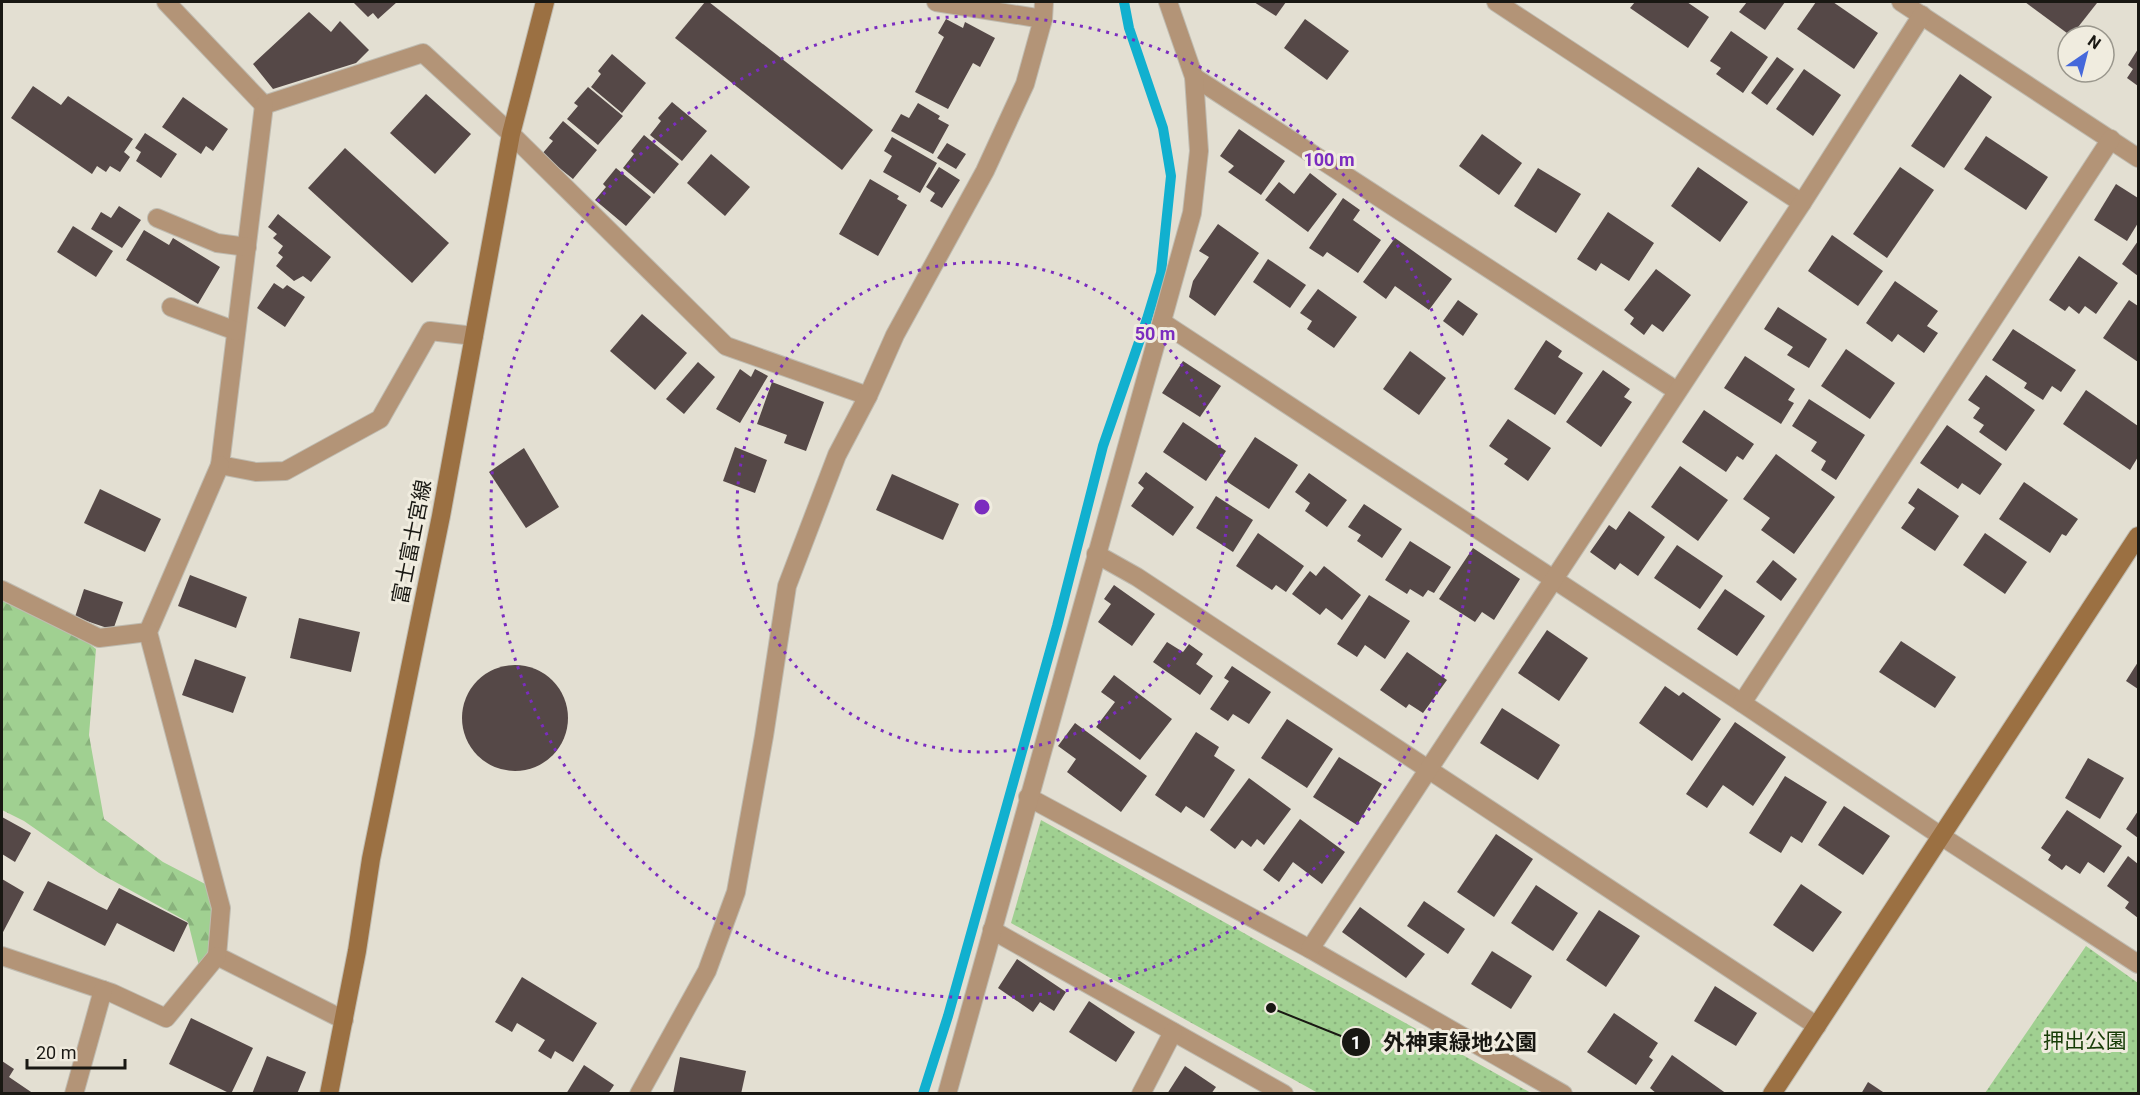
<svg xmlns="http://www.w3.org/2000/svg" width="2140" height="1095" font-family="Roboto,'Noto Sans JP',sans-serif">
<defs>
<pattern id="forest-firs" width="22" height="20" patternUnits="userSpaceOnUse" patternTransform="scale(1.5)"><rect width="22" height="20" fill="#a0d091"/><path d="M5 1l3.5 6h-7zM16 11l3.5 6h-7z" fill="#89b27c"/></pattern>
<pattern id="park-dots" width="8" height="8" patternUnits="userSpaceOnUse" patternTransform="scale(1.5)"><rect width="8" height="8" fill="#a0d091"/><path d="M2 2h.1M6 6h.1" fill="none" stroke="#89b27c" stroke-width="1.8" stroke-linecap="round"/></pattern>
</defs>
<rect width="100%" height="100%" fill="#e3dfd2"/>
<polygon fill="url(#forest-firs)" points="2,595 68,627 96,649 89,735 104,819 163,862 209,886 223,932 199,966 188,922 99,873 24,821 2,810"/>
<g fill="url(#park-dots)">
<polygon points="1041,820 1531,1093 1318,1093 1011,923"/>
<polygon points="2086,946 2138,983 2138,1093 1985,1093"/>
</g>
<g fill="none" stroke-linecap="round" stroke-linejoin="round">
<polyline stroke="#11b0cf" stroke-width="10" points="923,1094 948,1016 1057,626 1103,446 1147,319 1161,273 1171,176 1163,128 1129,28 1124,2"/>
</g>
<g fill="#554847">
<polygon points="353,2 397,2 378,19 373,13 368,17"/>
<polygon points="705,2 709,2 873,130 842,170 675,38"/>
<polygon points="1254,2 1286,2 1276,16"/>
<polygon points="1635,2 1687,2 1709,17 1688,48 1630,8"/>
<polygon points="1747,2 1785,2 1765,30 1739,12"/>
<polygon points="1816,2 1833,2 1878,33 1854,69 1797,29"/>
<polygon points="2025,2 2095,2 2097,3 2071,36"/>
<polygon points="309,12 331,32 340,21 369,50 356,63 273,89 253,64"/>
<polygon points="946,19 963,28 965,22 995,38 980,67 973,63 948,109 915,92 944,37 938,33"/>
<polygon points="1305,19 1349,51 1327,80 1284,48"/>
<polygon points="1731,31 1768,57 1743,93 1716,74 1721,68 1710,61"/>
<polygon points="2138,49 2138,86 2127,78 2133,69 2128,65"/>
<polygon points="612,54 646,83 622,113 591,87 601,74 598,71"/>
<polygon points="1777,57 1794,69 1767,105 1751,93"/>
<polygon points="1804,69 1841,95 1813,136 1776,109"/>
<polygon points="1960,74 1992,97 1944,168 1911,146"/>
<polygon points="33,86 61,105 68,96 133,139 124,152 130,157 120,172 110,166 106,172 97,166 92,174 11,118"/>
<polygon points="588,87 623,116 598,145 567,119 578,106 574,103"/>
<polygon points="426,94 471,134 435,174 390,133"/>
<polygon points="183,97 228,129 213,151 206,146 201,154 162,127"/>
<polygon points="672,102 707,131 682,161 650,135 661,121 658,118"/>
<polygon points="918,103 940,116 938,119 949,125 933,154 891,131 901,114 909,118"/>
<polygon points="563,121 597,150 573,179 542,154 553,141 549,138"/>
<polygon points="1239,129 1285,161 1261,195 1228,172 1234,166 1220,156"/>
<polygon points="145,133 177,154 161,178 136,161 141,152 135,148"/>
<polygon points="1482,134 1522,163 1499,195 1459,166"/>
<polygon points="644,135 679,164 654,194 623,168 634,154 631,151"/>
<polygon points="1986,136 2048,177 2026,210 1964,169"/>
<polygon points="892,137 937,163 920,193 883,172 892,156 884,151"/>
<polygon points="947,143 966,154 956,169 937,158"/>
<polygon points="345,148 449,243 412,283 308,188"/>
<polygon points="711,154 750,187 725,216 687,183"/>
<polygon points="939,167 960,180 942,208 930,201 935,193 926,187"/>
<polygon points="1698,167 1748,202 1720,242 1671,206"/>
<polygon points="1900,167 1934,190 1887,258 1853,234"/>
<polygon points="616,168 651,197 626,226 595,200 606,187 603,184"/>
<polygon points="1538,168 1581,194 1556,233 1514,206"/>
<polygon points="1310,173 1337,194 1308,232 1265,200 1279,182 1294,194"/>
<polygon points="870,179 899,196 897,199 907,205 878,256 839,234"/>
<polygon points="2116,184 2138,198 2138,223 2127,241 2094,220"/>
<polygon points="1343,198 1360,210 1353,220 1381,240 1358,273 1327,252 1323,257 1309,248"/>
<polygon points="119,206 141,220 122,248 91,229 101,212 111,218"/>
<polygon points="1608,212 1654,243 1629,281 1601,263 1596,271 1577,259"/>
<polygon points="278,214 331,257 311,282 303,276 294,281 276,266 283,257 278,253 283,246 273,238 277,234 268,227"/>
<polygon points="1218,224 1259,253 1215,316 1189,297 1193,281 1209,257 1199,251"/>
<polygon points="73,226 113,251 96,277 57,252"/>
<polygon points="144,230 169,245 173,238 220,267 198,304 126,260"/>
<polygon points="1832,235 1883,271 1858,306 1808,271"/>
<polygon points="1395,238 1452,279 1429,310 1395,286 1386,299 1363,282"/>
<polygon points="2138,241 2138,276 2122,264"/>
<polygon points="2079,256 2118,283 2096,314 2085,306 2079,314 2069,306 2065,311 2049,300"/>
<polygon points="1268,259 1306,285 1290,308 1253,282"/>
<polygon points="1656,269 1691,295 1663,332 1652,324 1644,335 1630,324 1634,318 1624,310"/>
<polygon points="1895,281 1938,311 1927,326 1938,333 1924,353 1898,334 1892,342 1866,323"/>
<polygon points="274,283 283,289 287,285 305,297 285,327 257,308"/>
<polygon points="1318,289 1357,317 1334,348 1307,329 1312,321 1300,313"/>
<polygon points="1458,300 1478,314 1463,336 1443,321"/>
<polygon points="2129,300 2138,306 2138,362 2103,338"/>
<polygon points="1778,307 1827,339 1809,368 1787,355 1793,347 1764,329"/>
<polygon points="642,314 687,353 655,390 610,351"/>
<polygon points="2013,329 2076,370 2061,392 2052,386 2043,400 2024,388 2027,383 1992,360"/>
<polygon points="1546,340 1562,351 1558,357 1583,373 1555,415 1514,389"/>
<polygon points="1846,349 1895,383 1870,419 1821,386"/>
<polygon points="1410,351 1446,378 1419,415 1383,389"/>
<polygon points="1745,356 1795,389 1788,400 1794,403 1781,424 1724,388"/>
<polygon points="1183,361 1221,386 1200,417 1162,393"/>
<polygon points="698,362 715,377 684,414 666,399"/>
<polygon points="740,369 751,377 755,369 768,376 740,423 716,409"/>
<polygon points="1603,370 1630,389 1624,397 1632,402 1601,447 1566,422"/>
<polygon points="1986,375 2035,410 2006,451 1979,432 1984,425 1973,418 1980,408 1968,400"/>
<polygon points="772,382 824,402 806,451 784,443 787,435 757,424"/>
<polygon points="2086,390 2138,426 2138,457 2130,470 2063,424"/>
<polygon points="1809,399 1865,435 1836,480 1821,470 1826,461 1811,451 1817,442 1792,426"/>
<polygon points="1704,410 1754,444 1743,460 1737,456 1726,472 1682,442"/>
<polygon points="1508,419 1551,448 1528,481 1504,464 1508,459 1489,446"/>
<polygon points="1183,422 1226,451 1206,481 1163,452"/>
<polygon points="1947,425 2002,464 1980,495 1962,483 1958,489 1920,463"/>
<polygon points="1255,437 1298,465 1269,509 1226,481"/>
<polygon points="735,447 767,460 755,493 723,481"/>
<polygon points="524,448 559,507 526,528 489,472"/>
<polygon points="1776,454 1835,497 1794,554 1761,530 1770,518 1743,499"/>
<polygon points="1680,466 1728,500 1698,541 1651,507"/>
<polygon points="1146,472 1194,507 1173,536 1131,506 1144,488 1138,483"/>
<polygon points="1309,473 1347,500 1327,527 1305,511 1310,503 1295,492"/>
<polygon points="892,474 959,504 943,540 876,510"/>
<polygon points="2024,482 2078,519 2066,536 2062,534 2050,553 1999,519"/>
<polygon points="1918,488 1959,516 1935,551 1901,528 1915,508 1908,503"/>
<polygon points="100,489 161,519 145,552 84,523"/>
<polygon points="1216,496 1253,520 1233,552 1196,528"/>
<polygon points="1364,504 1402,529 1382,558 1357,541 1361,535 1348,527"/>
<polygon points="1629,511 1665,537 1638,576 1620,563 1615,570 1590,552 1609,525 1616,530"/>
<polygon points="1258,533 1304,566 1286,592 1276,585 1272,590 1236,566"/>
<polygon points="1985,533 2027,562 2005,594 1963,565"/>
<polygon points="1410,541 1451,567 1434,593 1428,590 1423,597 1410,589 1407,594 1385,580"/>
<polygon points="1677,545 1723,576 1700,609 1654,578"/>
<polygon points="1473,548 1520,579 1494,620 1482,612 1475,622 1439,599"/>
<polygon points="1773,560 1797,579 1781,601 1756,582"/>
<polygon points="1324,566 1361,595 1342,620 1326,608 1320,615 1292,594 1310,571 1316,576"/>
<polygon points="190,575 247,597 236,628 178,606"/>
<polygon points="1114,585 1155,614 1132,646 1098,622 1111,604 1104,599"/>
<polygon points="84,589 123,602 113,630 75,617"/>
<polygon points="1725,589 1765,616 1737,656 1697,629"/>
<polygon points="1369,595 1410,621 1385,659 1365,645 1357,657 1337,644"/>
<polygon points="299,618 360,632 351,672 290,658"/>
<polygon points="1547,630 1588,658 1559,701 1518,673"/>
<polygon points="1901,641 1956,677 1935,708 1879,672"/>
<polygon points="1167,642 1183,652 1189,644 1203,654 1196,664 1213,676 1200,695 1153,662"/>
<polygon points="1407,652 1447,680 1423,713 1409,704 1406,708 1380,690"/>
<polygon points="195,659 246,677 233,713 182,695"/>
<polygon points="2138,662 2138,689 2126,681"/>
<circle cx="515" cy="718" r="53"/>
<polygon points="1232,666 1271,692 1249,724 1233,714 1228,721 1210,709 1229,681 1224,678"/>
<polygon points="1114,675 1172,719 1140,760 1096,727 1115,702 1101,692"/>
<polygon points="1665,686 1679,696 1683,692 1721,719 1692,761 1639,723"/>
<polygon points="1502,708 1560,745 1538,780 1480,743"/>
<polygon points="1287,719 1333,749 1307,788 1261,758"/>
<polygon points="1735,722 1786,757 1753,806 1723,785 1707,808 1686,794"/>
<polygon points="1075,723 1147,776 1121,812 1067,772 1076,759 1058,746"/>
<polygon points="1196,732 1219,747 1214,756 1235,770 1204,818 1186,806 1181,813 1155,795"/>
<polygon points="1339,757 1382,784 1357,825 1313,797"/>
<polygon points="2088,758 2124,778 2100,819 2065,798"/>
<polygon points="1785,776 1827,802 1802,843 1791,836 1781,853 1749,833"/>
<polygon points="1249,778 1291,809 1264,845 1257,839 1251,847 1242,840 1235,849 1210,830"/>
<polygon points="1844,806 1890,836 1863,875 1818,845"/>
<polygon points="2067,810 2122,846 2104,873 2088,862 2080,874 2066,865 2062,870 2048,860 2051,855 2041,848"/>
<polygon points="2138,811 2138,838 2126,829"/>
<polygon points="2,817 31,833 15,862 2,854"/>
<polygon points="1300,819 1345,852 1322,884 1293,862 1279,882 1263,870"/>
<polygon points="1496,834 1533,859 1494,917 1457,892"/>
<polygon points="2128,856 2138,864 2138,918 2125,908 2129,902 2107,886"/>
<polygon points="2,879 24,892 2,934"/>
<polygon points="48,881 107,910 119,888 188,923 174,952 117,923 105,946 33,910"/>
<polygon points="1801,884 1842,912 1813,952 1773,925"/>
<polygon points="1536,885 1578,913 1553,951 1511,923"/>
<polygon points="1424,901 1465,929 1448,954 1407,926"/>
<polygon points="1360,907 1425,954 1406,978 1342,932"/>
<polygon points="1599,910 1640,936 1606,987 1566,960"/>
<polygon points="1492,951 1532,976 1511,1009 1471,984"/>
<polygon points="1017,959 1066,992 1054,1011 1040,1002 1033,1012 998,988"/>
<polygon points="522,977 597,1023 573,1062 555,1051 551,1059 538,1051 545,1040 517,1023 512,1032 495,1022"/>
<polygon points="1715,986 1757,1013 1736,1046 1694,1021"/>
<polygon points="1089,1001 1135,1032 1116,1062 1069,1032"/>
<polygon points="1614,1013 1658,1043 1649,1057 1653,1060 1636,1085 1587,1052"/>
<polygon points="191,1018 253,1048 231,1094 169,1064"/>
<polygon points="1672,1055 1727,1094 1657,1094 1650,1088"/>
<polygon points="267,1056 306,1072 297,1094 252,1094"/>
<polygon points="680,1057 746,1071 741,1094 673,1094"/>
<polygon points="2,1061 14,1069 9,1077 34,1094 2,1094"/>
<polygon points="584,1065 614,1085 608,1094 566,1094"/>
<polygon points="1185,1066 1216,1087 1211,1094 1167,1094"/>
<polygon points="1868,1082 1886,1094 1861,1094"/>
</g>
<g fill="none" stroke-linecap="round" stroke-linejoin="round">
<g stroke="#bfbbb0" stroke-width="20">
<g id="street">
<polyline points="166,2 264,105 423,53 511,134 726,346 868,396"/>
<polyline points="936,2 1043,19"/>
<polyline points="1496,2 1802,203"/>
<polyline points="1901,2 2138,158"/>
<polyline points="1194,77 1677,391"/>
<polyline points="264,105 220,465 256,472 285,471 380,419 430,331 474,336"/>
<polyline points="157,218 217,243 247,247"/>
<polyline points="171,307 236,331"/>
<polyline points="1162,322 1742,703 1941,836 2138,964"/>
<polyline points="220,465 148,632 221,908 217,956 344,1020"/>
<polyline points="1096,554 1137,577 1817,1026"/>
<polyline points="2,590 99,638 148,632"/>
<polyline points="1742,703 2111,139"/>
<polyline points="1028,797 1310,949 1563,1094"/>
<polyline points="992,930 1284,1094"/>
<polyline points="1310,949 1802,203 1922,15"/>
<polyline points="2,956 112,993 166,1018 217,956"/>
<polyline points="74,1094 103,990"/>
<polyline points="639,1094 707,971 736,892 764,736 787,586 837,455 868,396 895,335 985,171 1025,84 1043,19 1044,2"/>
<polyline points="947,1094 1192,213 1199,151 1194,77 1168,2"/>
<polyline points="1141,1094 1173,1032"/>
</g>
</g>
<g stroke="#bfbbb0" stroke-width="20">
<g id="secondary">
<polyline points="329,1094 357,951 371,859 441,516 511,134 545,2"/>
<polyline points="1772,1094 2138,536"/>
</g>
</g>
<use href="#street" stroke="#b39477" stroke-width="18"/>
<use href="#secondary" stroke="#9b7042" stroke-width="18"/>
</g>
<g fill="none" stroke="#7b2cbf" stroke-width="3" stroke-dasharray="3 6">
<circle cx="982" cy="507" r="245"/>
<circle cx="982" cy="507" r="491"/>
</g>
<g text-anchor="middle" stroke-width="6" stroke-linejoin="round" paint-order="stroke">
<g font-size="21" fill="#191813" stroke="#f0ecdf">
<text transform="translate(412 542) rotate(-79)" y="7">富士富士宮線</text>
</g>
<g font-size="21" fill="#163c06" stroke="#f0ecdf">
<text x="2085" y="1048">押出公園</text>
</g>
</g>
<circle cx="982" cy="507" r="9" fill="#7b2cbf" stroke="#f0ecdf" stroke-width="3"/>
<g font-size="18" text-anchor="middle" font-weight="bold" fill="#7b2cbf" stroke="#f0ecdf" stroke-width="6" stroke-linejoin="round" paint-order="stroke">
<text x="1329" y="166">100 m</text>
<text x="1155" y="340">50 m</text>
</g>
<path fill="none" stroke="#191813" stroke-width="2" d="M1271 1008L1356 1042"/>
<g fill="#191813" stroke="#f0ecdf" stroke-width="2">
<circle cx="1271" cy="1008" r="6"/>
<circle cx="1356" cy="1042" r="15"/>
</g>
<g font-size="18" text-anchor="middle" font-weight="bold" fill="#fff">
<text x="1356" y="1049">1</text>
</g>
<g font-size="22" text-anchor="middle" font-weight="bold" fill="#191813" stroke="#f0ecdf" stroke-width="6" stroke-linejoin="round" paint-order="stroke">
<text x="1460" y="1050">外神東緑地公園</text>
</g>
<rect width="2140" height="1095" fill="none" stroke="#191813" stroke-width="6"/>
<g transform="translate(2086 54) rotate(35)"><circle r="28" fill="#f0ecdf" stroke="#9a978d" stroke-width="1.5"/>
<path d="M0-4.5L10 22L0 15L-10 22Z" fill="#4568db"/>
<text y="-9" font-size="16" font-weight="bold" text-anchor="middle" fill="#191813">N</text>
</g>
<path d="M27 1059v9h98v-9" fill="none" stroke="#191813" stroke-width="3"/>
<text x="36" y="1059" font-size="18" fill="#191813" stroke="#f0ecdf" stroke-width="4.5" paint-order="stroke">20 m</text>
</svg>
